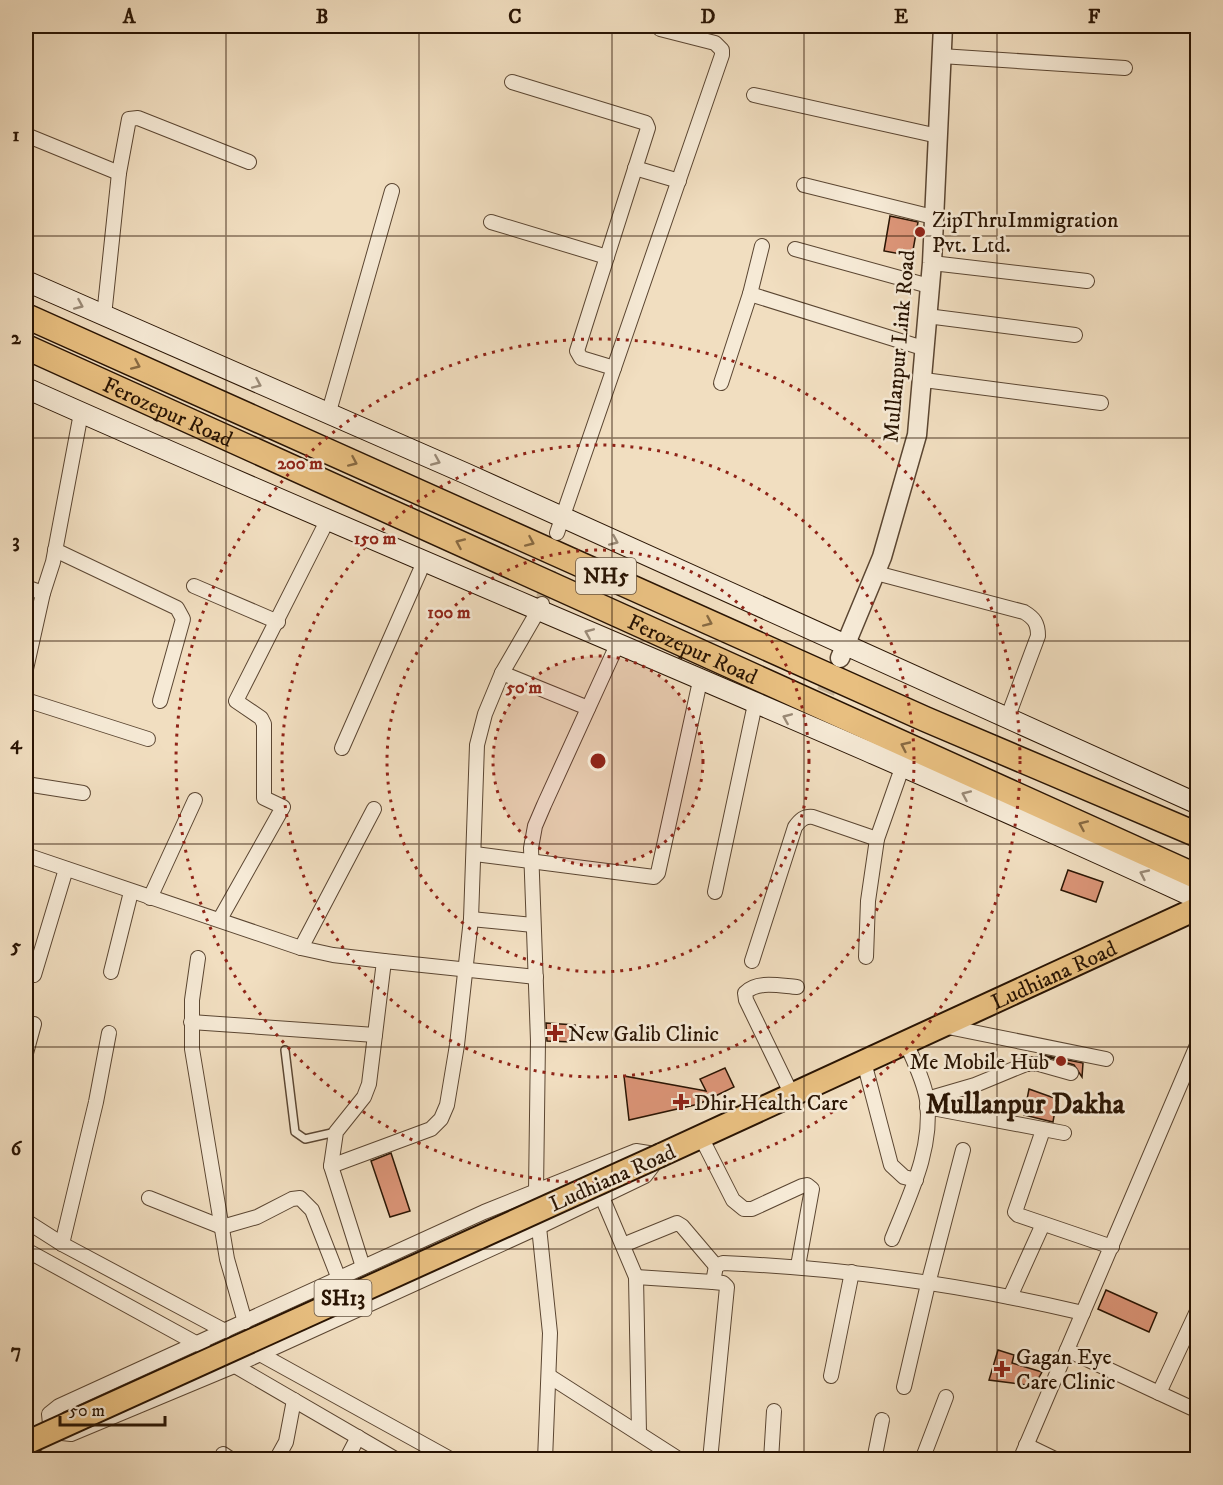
<svg xmlns="http://www.w3.org/2000/svg" width="1223" height="1485" font-family="'IM FELL DW Pica',serif">
<rect width="100%" height="100%" fill="#f1dec0"/>
<filter id="stains"><feTurbulence type="fractalNoise" baseFrequency=".00333" numOctaves="4"/><feColorMatrix values="0 0 0 0 .2 0 0 0 0 .09 0 0 0 0 .02 0 0 0 .5 -.17"/></filter>
<radialGradient id="worn" r=".72"><stop offset=".6" stop-color="#630" stop-opacity="0"/><stop offset="1" stop-color="#630" stop-opacity=".3"/></radialGradient>
<g fill="#dc9578" stroke="#291403" stroke-width="1.5">
<polygon points="890,216 918,222 912,256 884,251"/>
<polygon points="1068,870 1103,882 1096,902 1061,890"/>
<polygon points="546,1023 575,1025 573,1042 547,1041"/>
<polygon points="1037,1054 1083,1063 1082,1077 1074,1065"/>
<polygon points="725,1068 734,1087 699,1104 629,1120 624,1076 706,1091 700,1079"/>
<polygon points="1029,1089 1057,1099 1053,1122 1024,1115"/>
<polygon points="391,1153 410,1211 390,1217 371,1161"/>
<polygon points="1106,1290 1157,1313 1149,1332 1098,1309"/>
<polygon points="998,1350 1014,1355 1012,1363 1042,1372 1034,1386 989,1380"/>
</g>
<g fill="none" stroke-linecap="round" stroke-linejoin="round">
<polyline stroke="#c9b69a" stroke-width="14" stroke-dasharray="14 7" stroke-linecap="butt" points="542,604 554,547"/>
<polyline stroke="#c9b69a" stroke-width="18" stroke-dasharray="18 9" stroke-linecap="butt" points="815,717 837,665"/>
<g stroke="#5b4632" stroke-width="10">
<polyline id="service" points="285,1050 295,1132 305,1139 336,1132"/>
</g>
<g stroke="#5b4632" stroke-width="16">
<g id="minor">
<polyline points="941,56 1125,68"/>
<polyline points="512,82 646,123 648,128 577,351 581,358 614,368"/>
<polyline points="754,95 938,136"/>
<polyline points="26,135 119,173"/>
<polyline points="635,168 679,181"/>
<polyline points="804,185 933,217"/>
<polyline points="491,222 607,257"/>
<polyline points="762,246 750,294 926,349"/>
<polyline points="795,249 929,286"/>
<polyline points="932,263 1087,281"/>
<polyline points="104,316 119,173 129,119 138,118 249,162"/>
<polyline points="927,316 1075,335"/>
<polyline points="924,380 1101,403"/>
<polyline points="721,383 750,294"/>
<polyline points="328,415 392,191"/>
<polyline points="557,533 722,55 722,50 715,43 660,29"/>
<polyline points="55,550 177,608 183,619 160,701"/>
<path d="M 876,573 L 1024,612 C 1034,618 1038,623 1038,636 L 1007,719"/>
<polyline points="194,586 278,622"/>
<polyline points="26,587 43,593"/>
<polyline points="26,669 43,593 53,562 81,413"/>
<polyline points="502,673 588,708"/>
<polyline points="26,700 148,739"/>
<polyline points="342,748 424,562"/>
<polyline points="26,784 83,793"/>
<polyline points="475,854 654,877 658,873 700,681"/>
<polyline points="26,855 301,948 333,955 384,961 369,1084 364,1097 336,1132 331,1166"/>
<polyline points="715,892 755,704"/>
<polyline points="150,898 195,800"/>
<polyline points="220,919 283,807 264,798 264,724 261,718 236,701 327,521"/>
<polyline points="471,919 533,925"/>
<polyline points="301,948 374,809"/>
<polyline points="866,957 868,901 877,839 902,768"/>
<polyline points="198,958 192,1000 192,1049 227,1259 245,1322"/>
<polyline points="384,961 536,977"/>
<path d="M 752,961 L 795,827 C 800,820 804,816 813,817 L 877,839"/>
<polyline points="111,972 131,892"/>
<polyline points="34,975 66,869"/>
<polyline points="191,1022 375,1035"/>
<polyline points="943,1026 1106,1059"/>
<polyline points="26,1053 34,1024"/>
<polyline points="864,1062 891,1165 904,1177 916,1180"/>
<path d="M 792,1095 L 746,1000 L 745,993 C 757,980 781,986 797,987"/>
<polyline points="927,1099 975,1085 1026,1064 1039,1064 1071,1073"/>
<polyline points="927,1107 1064,1133"/>
<polyline points="1043,1130 1015,1212 1018,1215 1112,1247"/>
<polyline points="701,1137 733,1200 744,1209 752,1209 802,1186 807,1185 812,1189 798,1266"/>
<polygon points="636,1151 661,1155 645,1176 539,1227 234,1366 71,1434 62,1433 50,1424 49,1414 59,1406 484,1212"/>
<polyline points="536,1191 538,1041 531,848 535,826 544,805 617,645"/>
<polyline points="602,1197 636,1277 639,1433"/>
<polyline points="149,1198 222,1227 257,1217 292,1199 300,1198 312,1210 339,1279"/>
<polyline points="26,1221 62,1244 225,1331"/>
<polyline points="539,1227 550,1333 545,1460"/>
<path d="M 892,1239 C 910,1194 933,1149 927,1100 C 924,1081 914,1061 906,1043"/>
<polyline points="62,1244 96,1102 109,1033"/>
<polyline points="623,1245 677,1223 682,1226 716,1266"/>
<polyline points="26,1250 203,1347"/>
<polyline points="363,1267 331,1166 431,1129 441,1119 447,1105 457,1045 471,919 477,745 485,714 502,673 542,604"/>
<polyline points="636,1277 713,1282 723,1283 727,1287 710,1460"/>
<path d="M 713,1282 L 716,1266 L 723,1263 C 844,1268 965,1285 1083,1313"/>
<polyline points="1010,1297 1043,1224"/>
<polyline points="1198,1309 1159,1393 1198,1411"/>
<polyline points="1067,1350 1159,1393"/>
<polyline points="260,1354 452,1460"/>
<polyline points="230,1363 397,1460"/>
<polyline points="549,1376 680,1460"/>
<polyline points="831,1376 852,1272"/>
<polyline points="904,1387 928,1284 963,1150"/>
<polyline points="1026,1445 1057,1460"/>
<polyline points="223,1454 232,1460"/>
<polyline points="276,1460 286,1442 294,1400"/>
<polyline points="346,1460 358,1437"/>
<polyline points="771,1460 774,1411"/>
<polyline points="874,1460 882,1420"/>
<polyline points="922,1460 946,1397"/>
<polyline points="1020,1460 1198,1043"/>
</g>
</g>
<g stroke="#5b4632" stroke-width="21">
<polyline id="tertiary" points="840,658 882,557 917,435 932,263 943,26"/>
</g>
<g stroke="#291403" stroke-width="22">
<g id="secondary">
<polyline points="26,281 467,474 1198,804"/>
<path d="M 26,388 C 415,562 811,720 1198,899"/>
</g>
</g>
<g stroke="#291403" stroke-width="26">
<g id="primary">
<path id="s1" d="M 661,1155 L 1198,908"/>
</g>
</g>
<g stroke="#291403" stroke-width="27">
<g id="trunk">
<polyline points="26,316 925,719 1198,835"/>
<path id="s2" d="M 26,347 L 1198,877"/>
</g>
</g>
<use href="#service" stroke="#f6ead6" stroke-width="7"/>
<use href="#minor" stroke="#f6ead6" stroke-width="14"/>
<use href="#tertiary" stroke="#f6ead6" stroke-width="18"/>
<use href="#secondary" stroke="#f6ead6" stroke-width="20"/>
<use href="#primary" stroke="#e8bf80" stroke-width="22"/>
<use href="#trunk" stroke="#e8bf80" stroke-width="24"/>
<g stroke="#291403" stroke-width="7">
<polyline id="rail" points="26,1446 52,1460"/>
</g>
<use href="#rail" stroke="#f6ead6" stroke-width="4.5" stroke-dasharray="14" stroke-linecap="butt"/>
<g stroke="#291403" stroke-width="26" stroke-linecap="butt">
<polyline id="primary-bridge" points="26,1443 661,1155"/>
</g>
<use href="#primary-bridge" stroke="#e8bf80" stroke-width="22"/>
</g>
<defs><path id="oneway-chevron" d="M-2-3.5L2.5 0L-2 3.5" fill="none" stroke-width="1.6" stroke-linecap="round" stroke-linejoin="round" transform="scale(1.5)"/></defs>
<g stroke="#9a8a77">
<use href="#oneway-chevron" transform="translate(79 305) rotate(24)"/>
<use href="#oneway-chevron" transform="translate(257 384) rotate(24)"/>
<use href="#oneway-chevron" transform="translate(436 461) rotate(23)"/>
<use href="#oneway-chevron" transform="translate(614 541) rotate(24)"/>
<use href="#oneway-chevron" transform="translate(589 633) rotate(-157)"/>
<use href="#oneway-chevron" transform="translate(787 718) rotate(-157)"/>
<use href="#oneway-chevron" transform="translate(966 795) rotate(-156)"/>
<use href="#oneway-chevron" transform="translate(1144 874) rotate(-155)"/>
</g>
<g stroke="#886a42">
<use href="#oneway-chevron" transform="translate(136 365) rotate(24)"/>
<use href="#oneway-chevron" transform="translate(353 462) rotate(24)"/>
<use href="#oneway-chevron" transform="translate(530 542) rotate(24)"/>
<use href="#oneway-chevron" transform="translate(460 543) rotate(-156)"/>
<use href="#oneway-chevron" transform="translate(708 622) rotate(24)"/>
<use href="#oneway-chevron" transform="translate(905 746) rotate(-155)"/>
<use href="#oneway-chevron" transform="translate(1083 825) rotate(-156)"/>
</g>
<path fill="none" stroke="#291403" stroke-width="1.5" stroke-opacity="0.55" d="M 226,26 L 226,1460M 419,26 L 419,1460M 612,26 L 612,1460M 804,26 L 804,1460M 997,26 L 997,1460M 26,236 L 1198,236M 26,438 L 1198,438M 26,641 L 1198,641M 26,844 L 1198,844M 26,1047 L 1198,1047M 26,1249 L 1198,1249"/>
<circle cx="598" cy="761" r="105" fill="#8f2418" fill-opacity=".12"/>
<g fill="none" stroke="#8f2418" stroke-width="3" stroke-dasharray="3 6">
<circle cx="598" cy="761" r="105"/>
<circle cx="598" cy="761" r="211"/>
<circle cx="598" cy="761" r="316"/>
<circle cx="598" cy="761" r="422"/>
</g>
<g fill="#8f2418" stroke="#f6ead6" stroke-width="2">
<circle cx="920" cy="232" r="6"/>
<path d="M552 1024h6v6h6v6h-6v6h-6v-6h-6v-6h6z"/>
<circle cx="1061" cy="1061" r="6"/>
<path d="M678 1093h6v6h6v6h-6v6h-6v-6h-6v-6h6z"/>
<path d="M999 1360h6v6h6v6h-6v6h-6v-6h-6v-6h6z"/>
</g>
<g text-anchor="middle" stroke-width="5" stroke-linejoin="round" paint-order="stroke">
<g fill="#f6ead6" stroke="#665442" stroke-width="1.5">
<rect x="576" y="558" width="60" height="36" rx="4.5"/>
<rect x="314.5" y="1280" width="57" height="36" rx="4.5"/>
</g>
<g font-size="21" font-weight="bold" fill="#291403">
<text x="606" y="583">NH5</text>
<text x="343" y="1305">SH13</text>
</g>
<g font-size="22" fill="#291403" stroke="#f6ead6" text-anchor="start">
<text x="932" y="227">ZipThruImmigration<tspan x="932" dy="25">Pvt. Ltd.</tspan></text>
<text x="568" y="1041">New Galib Clinic</text>
<text x="1049" y="1069" text-anchor="end">Me Mobile Hub</text>
<text x="694" y="1110">Dhir Health Care</text>
<text x="1016" y="1364">Gagan Eye<tspan x="1016" dy="25">Care Clinic</tspan></text>
</g>
<g font-size="22" fill="#291403" stroke="#f6ead6">
<text transform="translate(898 346) rotate(-85)" y="8">Mullanpur Link Road</text>
<text dy="8" stroke="none"><textPath href="#s2" startOffset="156">Ferozepur Road</textPath></text>
<text dy="8" stroke="none"><textPath href="#s2" startOffset="732">Ferozepur Road</textPath></text>
<text dy="8" stroke="none"><textPath href="#s1" startOffset="432">Ludhiana Road</textPath></text>
<text transform="translate(612 1177) rotate(-24)" y="8">Ludhiana Road</text>
</g>
<g font-size="28" font-weight="bold" fill="#291403" stroke="#f6ead6">
<text x="1025" y="1113">Mullanpur Dakha</text>
</g>
</g>
<circle cx="598" cy="761" r="9" fill="#8f2418" stroke="#f6ead6" stroke-width="3"/>
<g font-size="18" text-anchor="middle" font-weight="bold" fill="#8f2418" stroke="#f6ead6" stroke-width="5" stroke-linejoin="round" paint-order="stroke">
<text x="300" y="469">200 m</text>
<text x="375" y="544">150 m</text>
<text x="449" y="618">100 m</text>
<text x="524" y="693">50 m</text>
</g>
<rect width="1223" height="1485" fill="none" stroke="#f1dec0" stroke-width="66"/>
<path d="M60 1416v9h105v-9" fill="none" stroke="#291403" stroke-width="3"/>
<text x="69" y="1416" font-size="18" fill="#291403" stroke="#f6ead6" stroke-width="4.5" paint-order="stroke">50 m</text>
<rect x="33" y="33" width="1157" height="1419" fill="none" stroke="#291403" stroke-width="2"/>
<g font-size="20" text-anchor="middle" font-weight="bold" fill="#291403">
<text x="129" y="23">A</text>
<text x="322" y="23">B</text>
<text x="515" y="23">C</text>
<text x="708" y="23">D</text>
<text x="901" y="23">E</text>
<text x="1094" y="23">F</text>
<text x="16" y="141">1</text>
<text x="16" y="344">2</text>
<text x="16" y="547">3</text>
<text x="16" y="749">4</text>
<text x="16" y="952">5</text>
<text x="16" y="1155">6</text>
<text x="16" y="1357">7</text>
</g>
<rect width="100%" height="100%" filter="url(#stains)"/>
<rect width="100%" height="100%" fill="url(#worn)"/>
</svg>
